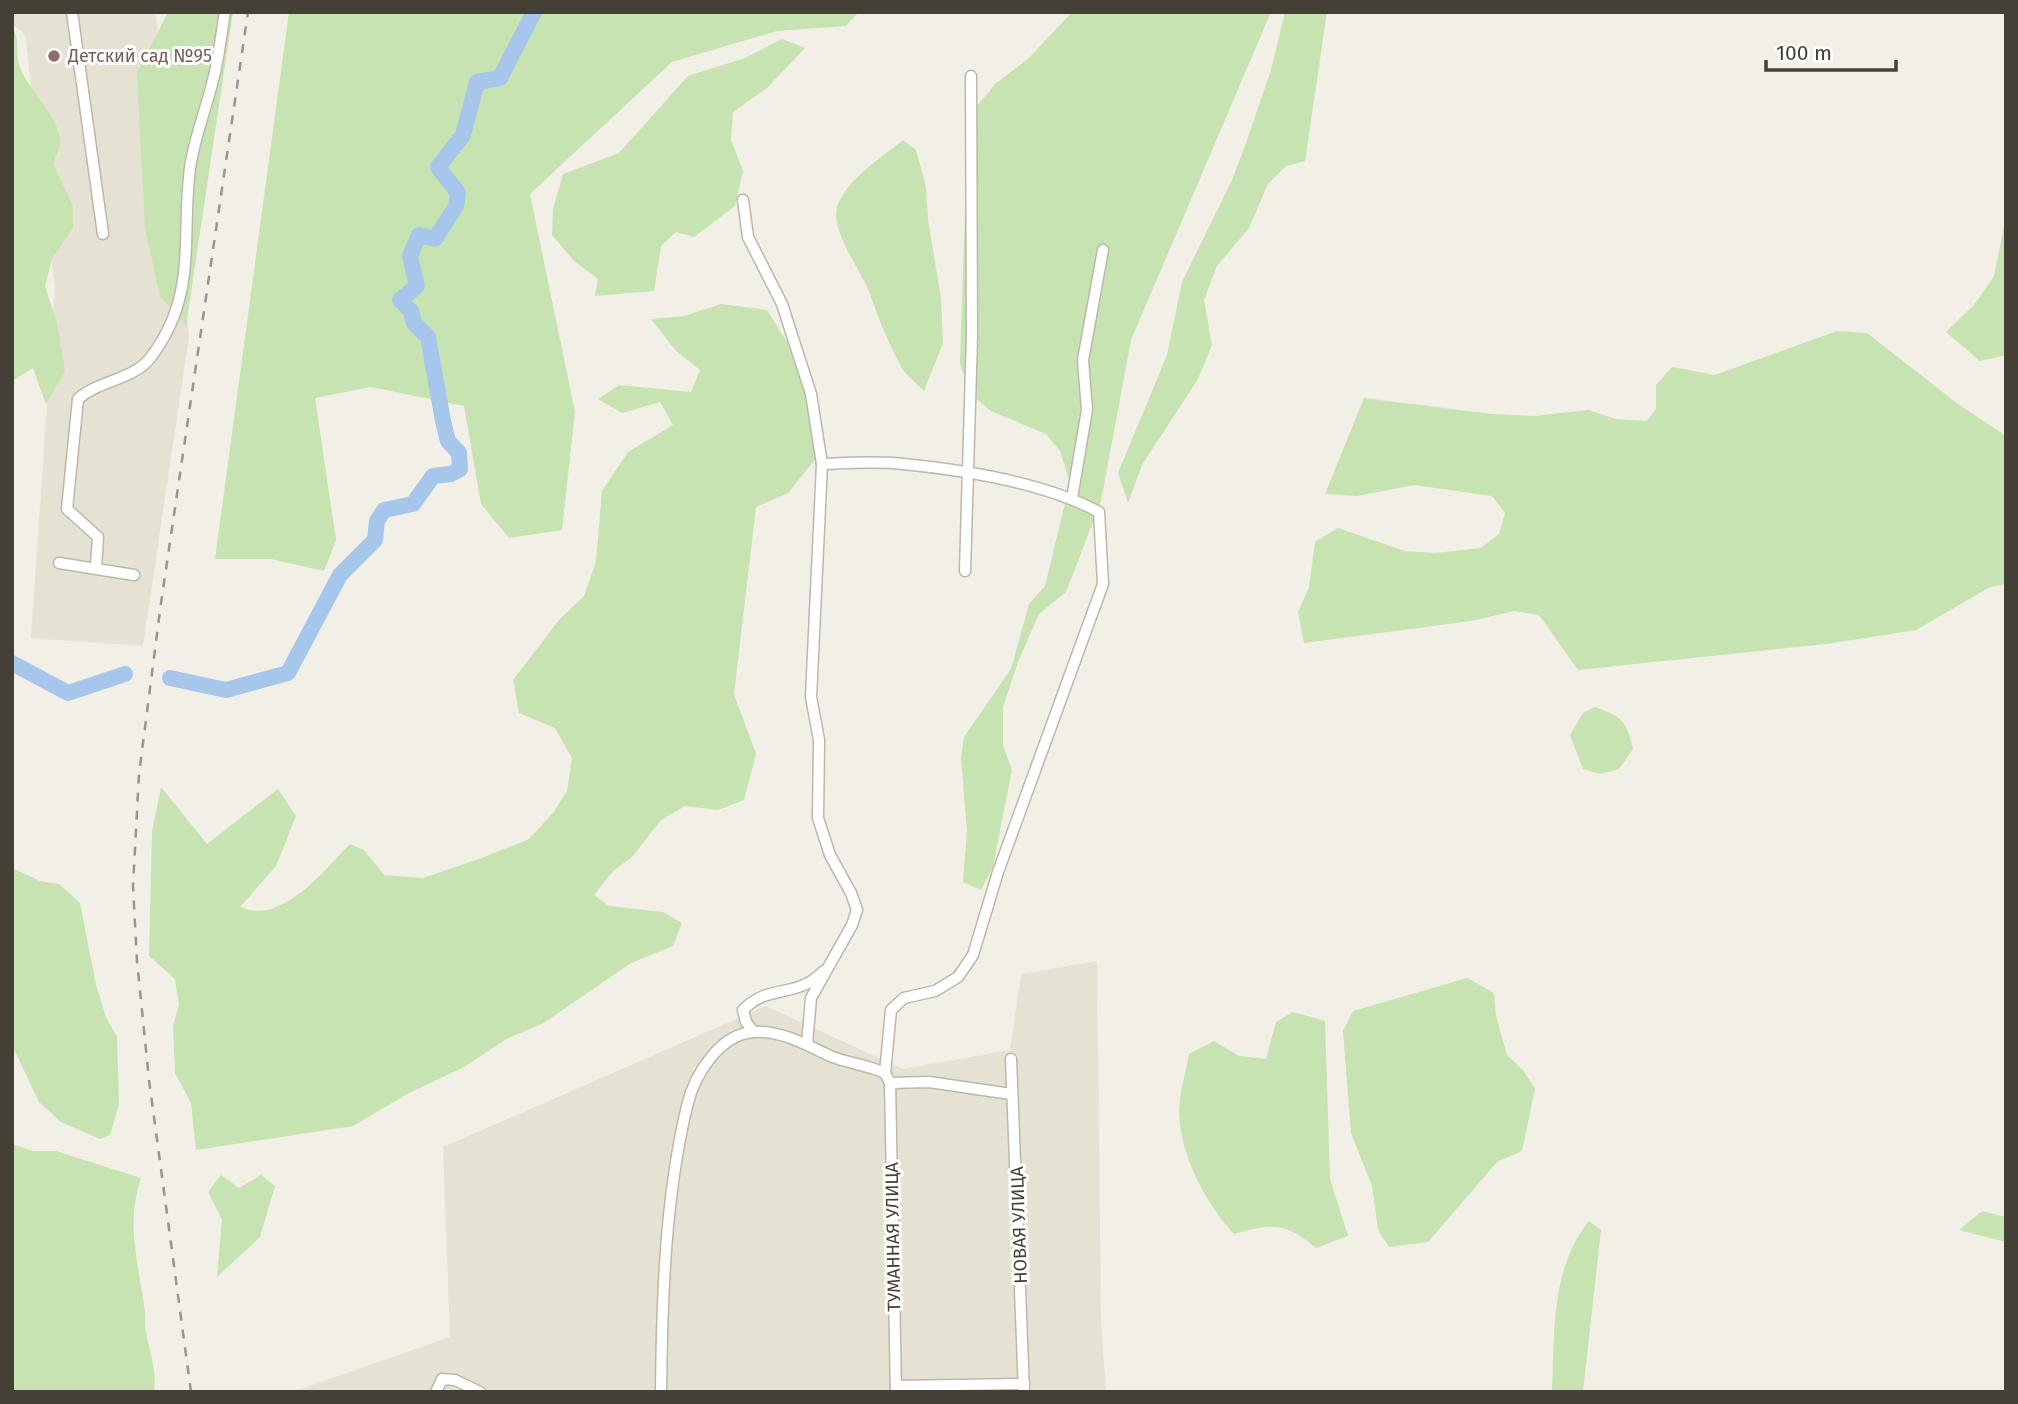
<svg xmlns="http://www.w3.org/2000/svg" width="2018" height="1404" font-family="'Fira Sans',sans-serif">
<rect width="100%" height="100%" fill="#f2efe6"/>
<g fill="#e5e2d4">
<polygon points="12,12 150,12 156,16 189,337 143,646 31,638 55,287 25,34 12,24"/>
<polygon points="1097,961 1101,1319 1106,1392 292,1392 450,1337 443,1147 766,1006 903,1069 1010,1050 1021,974"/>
</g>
<g fill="#c7e3b1">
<polygon points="168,12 233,12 186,326 160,296 145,229 137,73"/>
<polygon points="289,12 859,12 846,26 777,31 672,62 530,194 575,412 562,530 509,538 481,504 464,406 371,387 315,398 336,540 324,571 271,559 215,559"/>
<polygon points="1072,12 1271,12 1131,340 1101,501 1066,592 1039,614 1018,662 1003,707 1003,746 1012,770 993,866 981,890 963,882 967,831 961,758 964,737 1011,669 1029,604 1045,586 1070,483 1060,451 1046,434 991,411 974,397 960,365 968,117 995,84 1029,58"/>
<polygon points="1285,12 1327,12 1305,161 1286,166 1268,184 1249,228 1217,266 1204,300 1212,345 1198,379 1142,465 1128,503 1118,473 1167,355 1182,282 1232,180 1246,143 1271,70"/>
<path d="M 12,28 C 21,39 15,52 19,65 C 27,90 61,117 60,143 C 59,150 55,158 53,164 L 73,206 L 73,228 L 52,259 L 45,286 L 57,323 L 65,371 L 46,404 L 33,368 L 12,381 Z"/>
<polygon points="782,39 805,48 767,88 733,112 731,140 743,171 735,206 694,237 676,232 661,246 654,291 595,296 598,279 574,261 552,235 553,209 563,174 619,153 688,76 745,58"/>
<path d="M 903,140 L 916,150 L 926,187 L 928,220 L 941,298 L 943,343 L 924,391 C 917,384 908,377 902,368 C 888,343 879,320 870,294 C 862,271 828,229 838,204 C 850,177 881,158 903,140 Z"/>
<polygon points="2006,217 2006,355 1980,361 1946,332 1974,305 1994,276"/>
<path d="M 721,304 L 767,310 L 792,350 L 818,410 L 817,457 L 788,493 L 756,507 L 734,694 L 756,754 L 744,800 L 718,810 L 685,806 L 661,820 L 632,857 L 613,871 L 594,895 L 609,906 L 663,912 L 682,923 L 673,946 L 631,963 L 542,1024 L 508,1038 L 464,1067 L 409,1093 L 353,1126 L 196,1150 L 191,1103 L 175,1073 L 173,1026 L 179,1005 L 175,979 L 149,956 L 152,831 L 161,787 L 207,844 L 278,789 L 296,816 L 276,866 L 240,907 C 282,926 324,870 350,844 L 364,850 L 384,875 L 423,878 L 479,859 L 529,839 L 553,813 L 567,791 L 572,758 L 555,728 L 519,713 L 513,680 L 559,620 L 584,596 L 596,562 L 602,491 L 628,452 L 673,425 L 660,402 L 622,413 L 598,399 L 619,385 L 691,392 L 700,370 L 676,351 L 651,319 L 684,316 Z"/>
<polygon points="1837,331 1867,333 1958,404 2006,436 2006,584 1990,587 1916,630 1826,644 1578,670 1539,615 1514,611 1471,621 1304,643 1298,612 1309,587 1315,542 1338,528 1405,551 1435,553 1481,548 1499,534 1505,513 1492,496 1414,485 1357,496 1325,494 1364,398 1492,414 1534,416 1588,410 1616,419 1647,421 1656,409 1656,385 1672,367 1715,375"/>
<path d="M 1595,707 C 1622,717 1626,720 1633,749 L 1619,769 L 1600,774 L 1583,769 L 1570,735 L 1583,713 Z"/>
<polygon points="12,868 40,881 59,884 80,903 96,985 106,1017 117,1037 119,1104 110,1135 100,1139 61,1122 39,1102 12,1045"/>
<polygon points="1467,978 1494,993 1496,1016 1507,1055 1523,1070 1535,1089 1522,1151 1497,1162 1428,1242 1389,1247 1378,1230 1372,1186 1351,1133 1343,1031 1353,1011"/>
<path d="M 1293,1012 L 1325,1021 L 1330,1179 L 1348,1236 L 1316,1248 C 1286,1222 1271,1223 1234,1234 C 1205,1202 1181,1157 1179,1113 C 1179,1094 1186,1072 1189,1054 L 1214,1041 L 1239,1056 L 1266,1059 L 1276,1022 Z"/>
<path d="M 12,1144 L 33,1151 L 56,1151 L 141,1178 C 125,1226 139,1264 145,1312 C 146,1319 144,1326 146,1333 C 150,1353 157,1371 154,1392 L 12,1392 Z"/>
<polygon points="221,1175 239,1188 261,1175 275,1186 260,1237 217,1277 222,1219 208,1192"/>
<polygon points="1982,1211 2006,1217 2006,1242 1959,1230"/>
<path d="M 1589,1221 L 1601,1230 L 1583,1392 L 1552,1392 C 1555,1332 1550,1270 1589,1221 Z"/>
</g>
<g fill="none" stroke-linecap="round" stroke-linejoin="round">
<g stroke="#a6c7eb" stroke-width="16">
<polyline points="12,663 68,693 125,674"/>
<polyline points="170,678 226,690 288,673 340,575 375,540 377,521 384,510 413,504 433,476 451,474 460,469 459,453 448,441 443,421 428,337 414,323 411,311 400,300 417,286 410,256 419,235 435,239 456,206 458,193 438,167 463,135 477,82 500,78 534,12"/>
</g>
<g stroke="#bcb8a9" stroke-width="13">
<g id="minor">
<polyline points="72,12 103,234"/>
<polyline points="743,200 748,237 782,304 811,394 822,464 811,697 819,740 818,818 830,855 851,893 857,910 852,925 811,998 807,1044"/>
<path d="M 822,464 C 849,463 876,461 903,464 C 964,470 1045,483 1099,512 L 1103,584 L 998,872 L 973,955 L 958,977 L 935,991 L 904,998 L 891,1010 L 885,1073"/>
<polyline points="1072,498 1087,410 1083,360 1103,250"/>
<polyline points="59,563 134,575"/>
<path d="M 96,568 L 98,537 L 67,509 L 78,399 C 99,380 134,380 151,357 C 198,295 181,238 190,168 C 194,139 206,109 213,80 C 219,58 221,35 225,12"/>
<polyline points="965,571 972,336 971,76"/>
<path d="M 754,1032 L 746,1022 L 743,1010 C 765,988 783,995 806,984 C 812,982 819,975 824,971"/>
<polyline points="1011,1059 1024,1392"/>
<polyline points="890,1083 929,1082 1011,1094"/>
<polyline points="896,1386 1024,1384"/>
<polyline points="436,1392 442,1379 455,1380 480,1392"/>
<path d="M 661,1392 C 662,1298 665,1198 687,1106 C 694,1076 719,1034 754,1032 C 781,1030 807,1045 830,1056 C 847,1063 868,1065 885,1073 L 890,1083 L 896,1392"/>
</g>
</g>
<use href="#minor" stroke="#fff" stroke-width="10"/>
<polyline stroke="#959595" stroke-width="2.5" stroke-dasharray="9 9" stroke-linecap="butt" points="191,1392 149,1080 137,961 133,886 139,774 161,603 248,12"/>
</g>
<circle fill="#8d6e63" stroke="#fff" stroke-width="2.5" cx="54" cy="56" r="7"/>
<g text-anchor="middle" stroke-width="6" stroke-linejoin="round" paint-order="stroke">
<g font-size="18" fill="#785e54" stroke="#fff" text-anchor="start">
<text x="68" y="62">Детский сад №95</text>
</g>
<g font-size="18" fill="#444036" stroke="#fff">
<text transform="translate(1019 1225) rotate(-92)" y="6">НОВАЯ УЛИЦА</text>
<text transform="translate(893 1237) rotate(-91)" y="6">ТУМАННАЯ УЛИЦА</text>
</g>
</g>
<rect width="2018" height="1404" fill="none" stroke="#444036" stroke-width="28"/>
<path d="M1766 60v10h130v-10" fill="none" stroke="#444036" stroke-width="3.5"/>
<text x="1776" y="60" font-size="21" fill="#444036" stroke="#ffffff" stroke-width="5" paint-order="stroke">100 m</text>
</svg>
